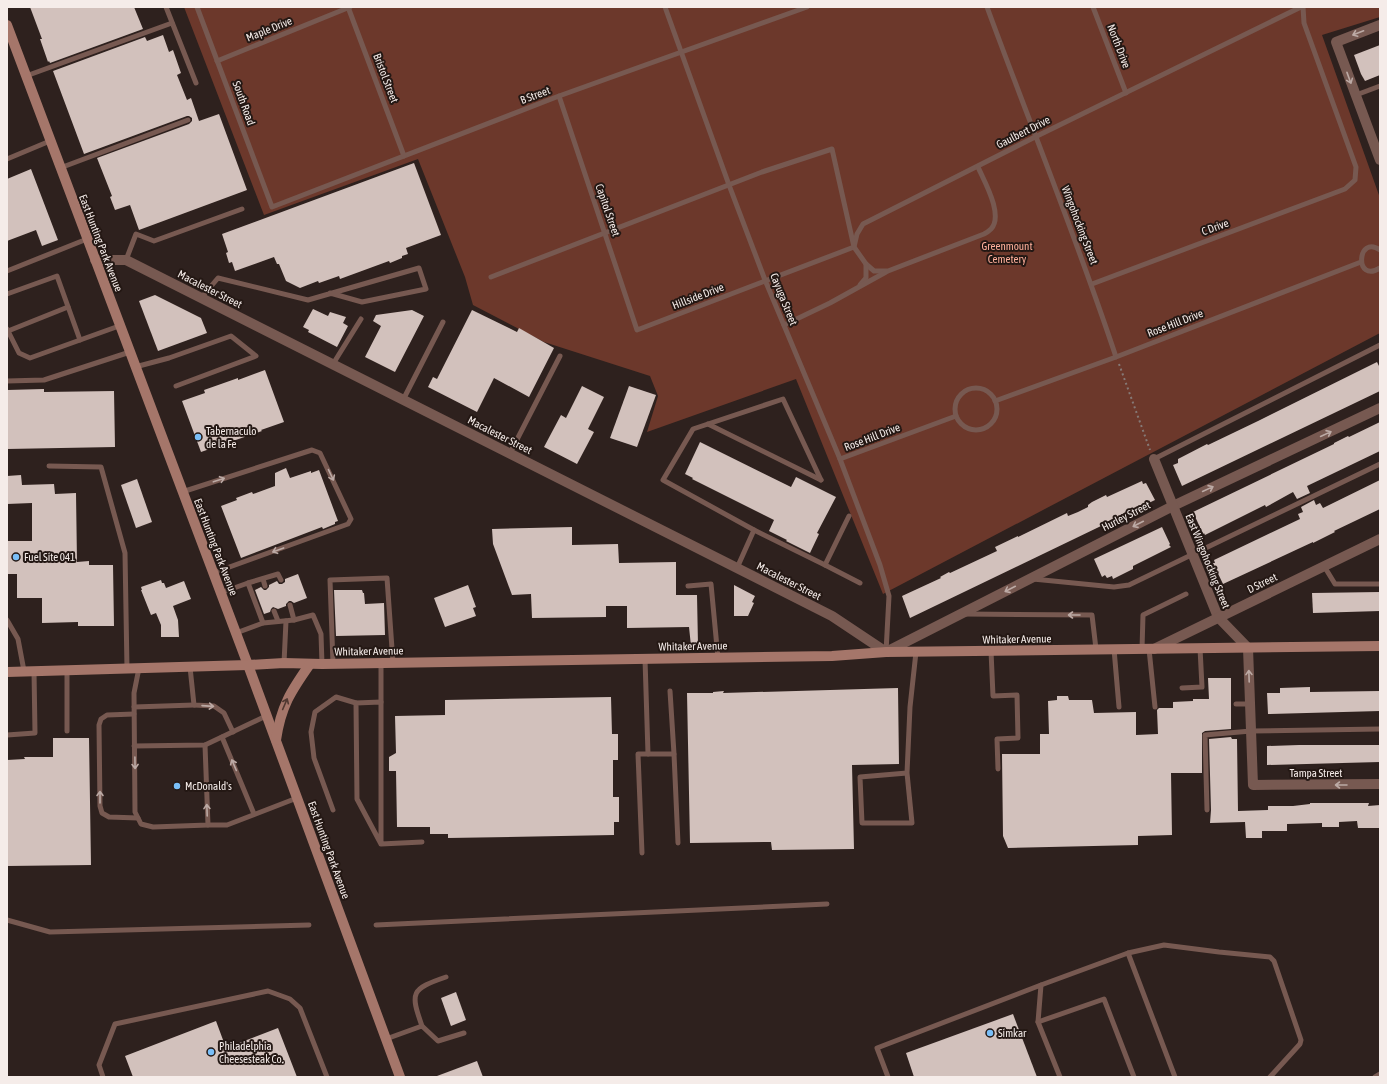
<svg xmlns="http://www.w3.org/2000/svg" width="1387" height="1084" font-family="'Asap Condensed',sans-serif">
<rect width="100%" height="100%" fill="#2e211e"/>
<polygon fill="#6c382b" points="184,7 1380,7 1380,17 1322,35 1380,198 1380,333 883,594 796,379 647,432 658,396 650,376 544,342 473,305 465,277 418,159 264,215"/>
<g fill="#d2c1bc">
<polygon points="30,7 134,7 143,29 50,63 49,61 48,62 40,39 42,39"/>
<polygon points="163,35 169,52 173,50 181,73 177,75 187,100 191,98 199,121 219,114 247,190 139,230 130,205 115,210 110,197 112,196 97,158 189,124 192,121 192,118 189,116 187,116 84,154 53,71 145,37 147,41"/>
<polygon points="1380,45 1380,75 1365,81 1361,74 1354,55"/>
<polygon points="414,163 441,235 406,248 408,254 402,256 402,258 390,263 389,261 340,279 339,276 319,283 318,281 300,288 286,281 279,264 277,264 274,257 235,271 232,262 229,263 226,253 228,252 222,234"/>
<polygon points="31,169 58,240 42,246 36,230 7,241 7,179"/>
<polygon points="155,295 201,318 207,333 158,351 139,301"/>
<polygon points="313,309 328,316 330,312 346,317 343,323 348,326 337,347 308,332 309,330 303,327"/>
<polygon points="412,310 424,316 395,372 365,357 381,326 373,321 376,315"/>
<polygon points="472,310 517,332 519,328 554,348 529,397 494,378 477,412 428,387 433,377 437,379"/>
<polygon points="1377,362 1380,368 1380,391 1182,486 1173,465 1178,463 1178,459 1207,444 1208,445 1258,421"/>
<polygon points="265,370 284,422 261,430 262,431 201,452 182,401 205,393 204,390 238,378 238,380"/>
<polygon points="582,386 604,397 588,429 594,432 577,464 544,447 561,415 566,418"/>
<polygon points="629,386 656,395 637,447 610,438"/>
<polygon points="44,389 44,392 114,391 115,447 7,449 7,390"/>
<polygon points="1380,422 1380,451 1307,486 1310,493 1297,499 1293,492 1266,507 1265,505 1205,535 1204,533 1203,534 1193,512 1334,444 1334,443 1348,436 1349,437"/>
<polygon points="700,442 791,487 796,477 836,497 817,533 819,534 810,553 786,541 787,540 769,531 774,520 692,479 693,478 685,474"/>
<polygon points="286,468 290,478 311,471 311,473 319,470 338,521 335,522 335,524 323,529 322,527 241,558 221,506 237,500 236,498 252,492 253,494 275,486 275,473"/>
<polygon points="21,475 22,485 54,484 55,494 76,493 77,562 89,561 89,565 113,565 114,626 78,626 78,622 42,623 42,598 17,598 17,574 7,574 7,541 32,541 32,503 7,504 7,476"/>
<polygon points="137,479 152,522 136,528 121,485"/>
<polygon points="1380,480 1380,509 1334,531 1335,532 1313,543 1313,542 1223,584 1213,563 1215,563 1214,560 1300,519 1298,514 1303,512 1301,507 1314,500 1316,505 1320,503 1323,508"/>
<polygon points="1142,481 1143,484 1146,483 1155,500 910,618 902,596 941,578 940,577 949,572 950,573 997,551 995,547 1018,536 1018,537 1067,513 1068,516 1078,512 1088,507 1088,505 1092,502 1106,495 1107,497"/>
<polygon points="572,527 572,545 618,544 619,563 676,562 676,595 697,595 698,645 691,646 689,627 627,628 627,606 606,606 606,617 532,618 531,594 512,595 493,544 492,529"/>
<polygon points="1162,527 1170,544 1169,545 1171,547 1133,566 1133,569 1113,579 1112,576 1107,578 1105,575 1102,577 1094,559"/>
<polygon points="298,574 307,598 294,603 291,601 289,601 286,604 286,606 278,609 273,607 271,609 270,612 264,614 255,590 261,587 264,590 266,590 269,587 269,585 277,581 279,584 282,584 285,582 285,579"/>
<polygon points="161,580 162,583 164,583 166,588 184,581 191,599 173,606 178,620 179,637 161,637 161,625 156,613 151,615 141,590 142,590 141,587"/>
<polygon points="468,585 476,607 473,608 476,616 445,627 434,598"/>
<polygon points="734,585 755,596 752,602 754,603 748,616 734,616"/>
<polygon points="334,590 362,590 363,593 364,593 365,604 384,603 385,635 336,636"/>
<polygon points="1380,592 1380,611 1313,613 1312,593"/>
<polygon points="1208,678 1231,678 1231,729 1205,731 1202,733 1202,773 1171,773 1172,835 1138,836 1138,845 1008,848 1003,836 1002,754 1040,754 1040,734 1049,734 1048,701 1057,700 1057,696 1068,696 1069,700 1092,700 1094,713 1136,712 1136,735 1158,734 1157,710 1159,708 1173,708 1173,702 1193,701 1193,699 1209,699"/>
<polygon points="1310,687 1310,692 1380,691 1380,711 1268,714 1267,693 1280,693 1280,688"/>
<polygon points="898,688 899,764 852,765 854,849 772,850 771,842 690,843 687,693 713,693 713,692 724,691 723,693"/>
<polygon points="611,697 612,734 618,734 618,760 613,760 613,797 619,797 619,822 614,822 614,835 448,838 448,834 430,834 430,827 397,827 396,771 389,771 389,757 396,753 395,716 445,715 445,700"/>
<polygon points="1231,737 1232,739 1237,739 1238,811 1268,810 1268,806 1293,806 1310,804 1310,803 1369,803 1368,806 1380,805 1380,828 1358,828 1357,821 1339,822 1339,827 1322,827 1322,823 1287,824 1287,831 1262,831 1262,838 1246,838 1245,822 1210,823 1211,810 1209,739"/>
<polygon points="53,738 89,738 91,865 7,866 7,760 25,759 24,757 53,757"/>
<polygon points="1299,745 1380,745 1380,762 1267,765 1267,746"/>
<polygon points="456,992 466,1020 451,1026 441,998"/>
<polygon points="1013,1014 1037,1077 914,1077 906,1053"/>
<polygon points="216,1021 226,1048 278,1028 297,1077 133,1077 125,1056"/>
<polygon points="477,1061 483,1077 437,1077 437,1076"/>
</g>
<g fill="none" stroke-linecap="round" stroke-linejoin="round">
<polyline stroke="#857976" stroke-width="2" stroke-dasharray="2 3" stroke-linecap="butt" points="1119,364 1150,450"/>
<g stroke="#775951" stroke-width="5">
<polyline points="166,7 196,83"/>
<polyline points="197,7 272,207 559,96 807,7"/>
<polyline points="348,7 404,156"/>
<polyline points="665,7 729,185 765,280 840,459 880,565 889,596 886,652"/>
<path d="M 987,7 C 1030,124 1077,239 1116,357"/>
<polyline points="1093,7 1126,93"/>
<polyline points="217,61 350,7"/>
<polyline points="26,76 172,23"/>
<polyline points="1356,95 1380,86"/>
<polyline points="559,96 637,330 854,247 857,234 863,224 1035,137 1301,7"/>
<polyline points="7,159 50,141"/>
<polyline points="60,168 188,120"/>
<path d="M 1380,250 C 1357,234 1354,284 1380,268"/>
<polyline points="126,260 136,234 154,241 242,209"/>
<polyline points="7,271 87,239"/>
<path d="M 491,277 L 762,172 L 832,149 L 854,247 L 866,264 L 874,271 L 888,271 L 984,234 C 986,233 989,231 991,229 C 1004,215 984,181 978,167"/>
<polyline points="1092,284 1345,189 1355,180 1356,167 1304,23 1303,7"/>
<polyline points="860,285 866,278 866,264"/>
<polyline points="7,294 57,276 80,340"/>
<polyline points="201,298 218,278 308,300 419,268 426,289 362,302 330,293"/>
<polyline points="784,325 830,303 886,272"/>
<polyline points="7,329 19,353 30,358 119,326"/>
<polyline points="8,331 68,307"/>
<polyline points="333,364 361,319"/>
<polyline points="135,367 169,358 231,336 256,356 176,386"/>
<polyline points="7,381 44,380 130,352"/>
<circle cx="976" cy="409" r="21"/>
<polyline points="403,400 443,322"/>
<polyline points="995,401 1116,357 1361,262"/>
<polyline points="708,424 821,480"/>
<polyline points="510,453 560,356"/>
<polyline points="840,459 956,416"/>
<polyline points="1154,459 1380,345"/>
<polyline points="49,466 101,467 125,553 127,669"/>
<polyline points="182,492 312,450 320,453 351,519 348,524 213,573"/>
<polyline points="754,530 825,565 849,516"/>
<polyline points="825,565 860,583"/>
<polyline points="1324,566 1335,584 1380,584"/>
<polyline points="737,568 754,530 663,480 693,429 783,399 821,480"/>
<polyline points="263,579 265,586"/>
<polyline points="1033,579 1114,587 1129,585 1380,464"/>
<polyline points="248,583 278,574 281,580"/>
<polyline points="688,586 711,584 718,658"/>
<polyline points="220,593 248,583 263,623 236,633"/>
<polyline points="290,605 294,620"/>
<polyline points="274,611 278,621"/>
<polyline points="964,614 1092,615 1096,649"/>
<polyline points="7,620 18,639 24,671"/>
<polyline points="263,623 294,620 313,615 321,634 322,664"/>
<polyline points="1114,649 1119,707"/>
<polyline points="1142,649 1143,615 1186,594"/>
<polyline points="1149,649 1155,707"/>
<polyline points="991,651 993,696 1017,695 1018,738 997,739 998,769"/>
<polyline points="645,659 648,754 674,754 678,843"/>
<polyline points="284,663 286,621"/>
<polyline points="333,664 330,580 387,578 393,663"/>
<polyline points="190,667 194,705 214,706 224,713 233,732"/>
<polyline points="139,668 134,693 135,812 141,824 153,827 208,825 205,745"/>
<polyline points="67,670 67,731"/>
<polyline points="1182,688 1202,687 1200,648"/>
<polyline points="670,691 674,754"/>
<polyline points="381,702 381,663"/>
<polyline points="1236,704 1250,704"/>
<polyline points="134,707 194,705"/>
<polyline points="134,714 107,715 101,719 99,725 100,806 102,813 109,817 138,818"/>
<polyline points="7,735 35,733 34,671"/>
<polyline points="222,737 254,814"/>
<polyline points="134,746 205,745 266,716"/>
<polyline points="907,773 912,823 862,823 860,777 907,773 910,707 916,652"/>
<polyline points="333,810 314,758 311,732 315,712 336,697 356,703"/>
<polyline points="1207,810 1205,735 1251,731 1380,729"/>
<polyline points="208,825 227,825 297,798"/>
<polyline points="381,844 381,702 356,703 357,799 381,844 422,842"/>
<polyline points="642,853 638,754 648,754"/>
<polyline points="7,920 50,932 309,925"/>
<polyline points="376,925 827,904"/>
<polyline points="1128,953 1175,1077"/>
<polyline points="1041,985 1128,953 1164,945 1219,952 1270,957 1274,961 1301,1040 1300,1044 1270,1077"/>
<polyline points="1038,1022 1104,999 1134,1077"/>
<path d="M 422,1026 C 410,992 411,989 446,977"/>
<polyline points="386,1039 422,1026 438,1041 464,1033"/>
<polyline points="103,1077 99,1065 115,1024 268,991 290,999 300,1008 327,1077"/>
<polyline points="888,1077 877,1048 1041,985 1038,1022 1060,1077"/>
<polyline points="1375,1077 1380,1074"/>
</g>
<g stroke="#775951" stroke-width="10">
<polyline points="1380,25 1336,42 1380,160"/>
<polyline points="95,260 126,260 832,616 886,652 1173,506 1380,408"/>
<polyline points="1154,459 1218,617 1248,648 1253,785 1380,784"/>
<polyline points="1154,649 1380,539"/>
</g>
<g stroke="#a5766a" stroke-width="10">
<polyline points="7,25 248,665 400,1077"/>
<polyline points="7,672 248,665 284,663 322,664 832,656 886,652 1380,646"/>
<path d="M 276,740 C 281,706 291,691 310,664"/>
</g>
</g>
<defs><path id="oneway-shaft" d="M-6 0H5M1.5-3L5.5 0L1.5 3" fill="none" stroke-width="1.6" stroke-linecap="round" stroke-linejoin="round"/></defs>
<g stroke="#bcaaa5">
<use href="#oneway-shaft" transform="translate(1358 33) rotate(159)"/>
<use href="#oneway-shaft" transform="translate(1349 78) rotate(70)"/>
<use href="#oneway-shaft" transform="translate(1326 434) rotate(-25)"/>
<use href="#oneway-shaft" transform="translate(331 475) rotate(65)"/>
<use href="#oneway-shaft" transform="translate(219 480) rotate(-18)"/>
<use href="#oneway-shaft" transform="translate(1208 489) rotate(-25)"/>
<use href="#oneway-shaft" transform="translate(1138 524) rotate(153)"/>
<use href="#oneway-shaft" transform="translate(278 550) rotate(160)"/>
<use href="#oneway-shaft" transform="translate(1010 589) rotate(153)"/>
<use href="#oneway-shaft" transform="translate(1074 615) rotate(-180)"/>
<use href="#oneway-shaft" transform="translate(1249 676) rotate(-92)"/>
<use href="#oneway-shaft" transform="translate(208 706) rotate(4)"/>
<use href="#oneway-shaft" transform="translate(135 763) rotate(89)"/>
<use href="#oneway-shaft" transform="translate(234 765) rotate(-113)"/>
<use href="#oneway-shaft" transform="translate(1341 785) rotate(180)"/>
<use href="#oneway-shaft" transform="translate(100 797) rotate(-90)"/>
<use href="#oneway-shaft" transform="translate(207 810) rotate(-92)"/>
</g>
<use stroke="#513932" href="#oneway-shaft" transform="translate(285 704) rotate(-67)"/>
<g fill="#7abff8" stroke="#241814" stroke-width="1.5">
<circle cx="198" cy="437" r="4"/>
<circle cx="16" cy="557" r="4"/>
<circle cx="177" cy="786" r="4"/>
<circle cx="990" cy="1033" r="4"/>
<circle cx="211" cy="1052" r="4"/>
</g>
<g text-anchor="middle" stroke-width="4" stroke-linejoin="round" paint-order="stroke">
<g font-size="11" fill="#f5ece9" stroke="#241814">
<text transform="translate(269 29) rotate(-22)" y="4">Maple Drive</text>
<text transform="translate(1119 46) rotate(69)" y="4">North Drive</text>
<text transform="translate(386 78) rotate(69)" y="4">Bristol Street</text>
<text transform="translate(535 95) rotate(-21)" y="4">B Street</text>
<text transform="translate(244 103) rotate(70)" y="4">South Road</text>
<text transform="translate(1023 132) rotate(-27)" y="4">Gaulbert Drive</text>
<text transform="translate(608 210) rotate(71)" y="4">Capitol Street</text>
<text transform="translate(1080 225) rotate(69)" y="4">Wingohocking Street</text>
<text transform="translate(1215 227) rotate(-20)" y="4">C Drive</text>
<text transform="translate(101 243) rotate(69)" y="4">East Hunting Park Avenue</text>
<text transform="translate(210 289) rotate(27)" y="4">Macalester Street</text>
<text transform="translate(698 296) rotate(-21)" y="4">Hillside Drive</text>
<text transform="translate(784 299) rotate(68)" y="4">Cayuga Street</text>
<text transform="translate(1175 323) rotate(-21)" y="4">Rose Hill Drive</text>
<text transform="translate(500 435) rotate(27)" y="4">Macalester Street</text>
<text transform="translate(872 437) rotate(-21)" y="4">Rose Hill Drive</text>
<text transform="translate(1126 516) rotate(-27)" y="4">Hurley Street</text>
<text transform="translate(216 547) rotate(69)" y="4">East Hunting Park Avenue</text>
<text transform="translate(1208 561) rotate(68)" y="4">East Wingohocking Street</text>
<text transform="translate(789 581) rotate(27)" y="4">Macalester Street</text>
<text transform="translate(1262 583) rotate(-26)" y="4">D Street</text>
<text transform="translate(1017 639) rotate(-1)" y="4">Whitaker Avenue</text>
<text transform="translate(693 646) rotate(-1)" y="4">Whitaker Avenue</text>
<text transform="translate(369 651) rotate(-1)" y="4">Whitaker Avenue</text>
<text x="1316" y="777">Tampa Street</text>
<text transform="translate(329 850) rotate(70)" y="4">East Hunting Park Avenue</text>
</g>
<g font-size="11" fill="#ffb09c" stroke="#241814">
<text x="1007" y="250">Greenmount<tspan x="1007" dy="13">Cemetery</tspan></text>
</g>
<g font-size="11" fill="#f5ece9" stroke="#241814" text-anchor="start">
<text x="206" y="435">Tabernaculo<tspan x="206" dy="13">de la Fe</tspan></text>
<text x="24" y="561">Fuel Site 041</text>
<text x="185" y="790">McDonald's</text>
<text x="998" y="1037">Simkar</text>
<text x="219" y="1050">Philadelphia<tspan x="219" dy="13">Cheesesteak Co.</tspan></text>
</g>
</g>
<rect width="1387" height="1084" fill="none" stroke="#f5ece9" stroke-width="16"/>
</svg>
